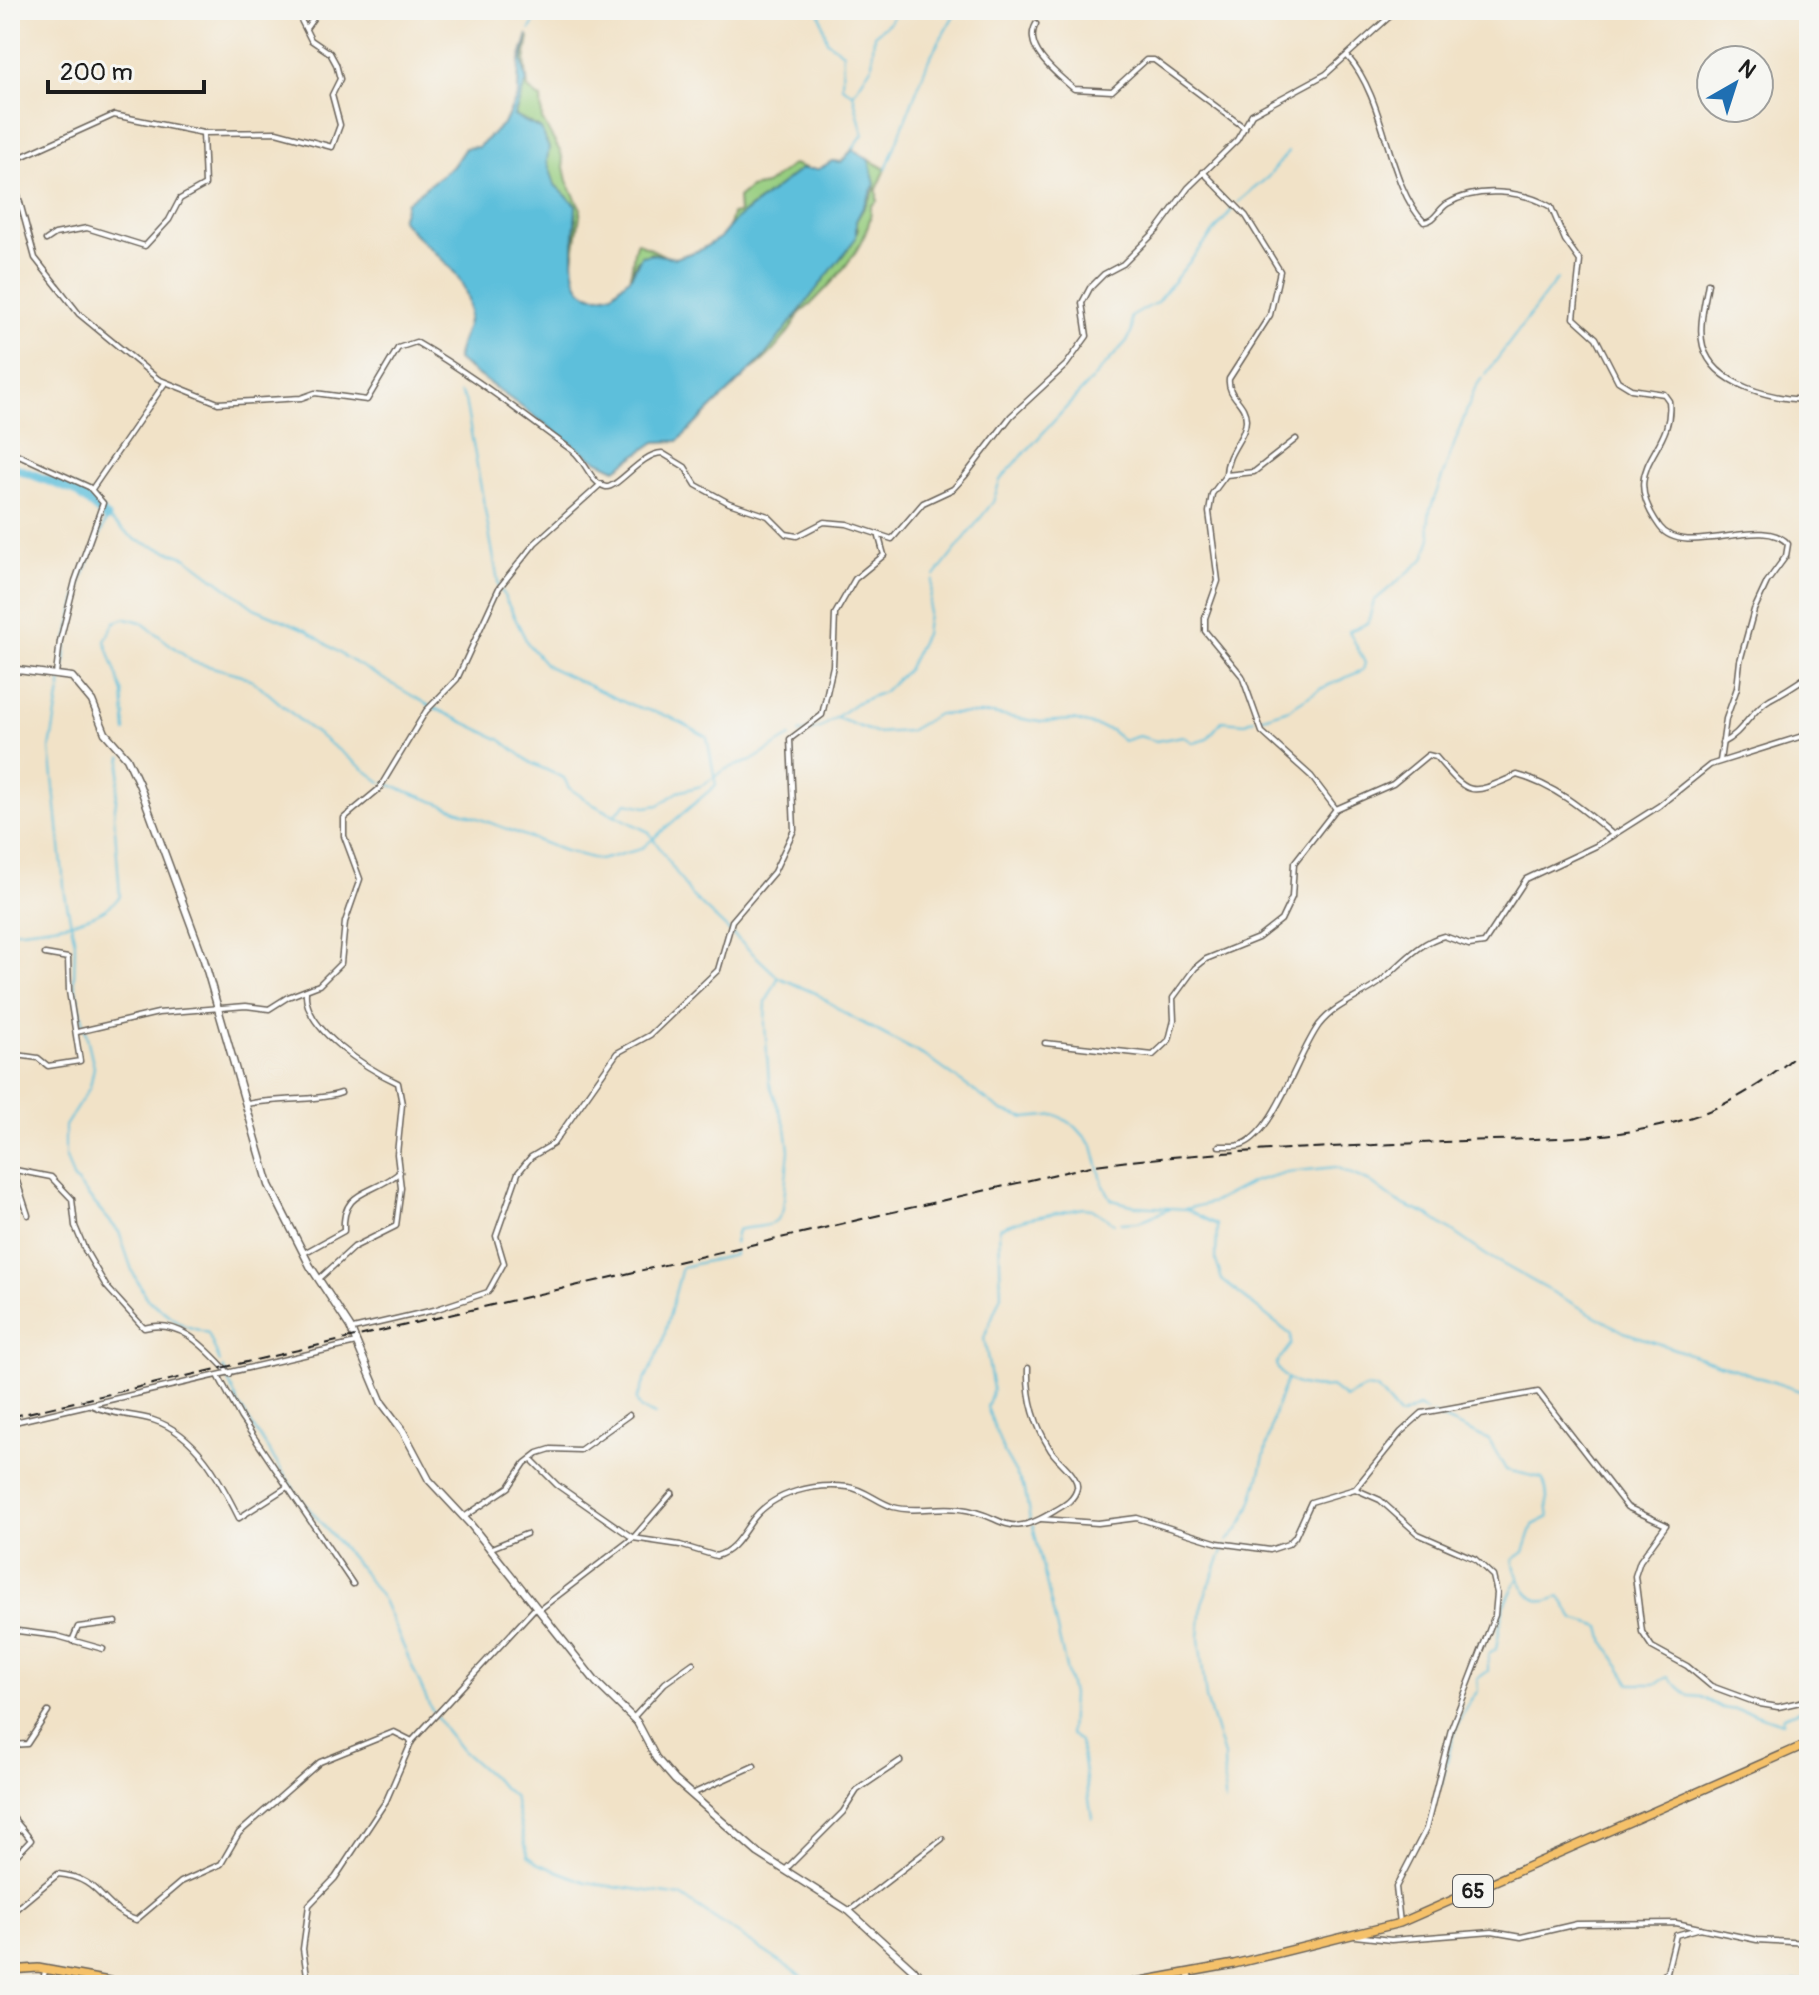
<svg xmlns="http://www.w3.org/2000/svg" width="1819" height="1995" font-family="Pangolin,sans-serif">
<rect width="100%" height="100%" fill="#f6f6f2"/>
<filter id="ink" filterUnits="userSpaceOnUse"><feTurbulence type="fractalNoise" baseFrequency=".0125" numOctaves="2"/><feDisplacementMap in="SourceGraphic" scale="16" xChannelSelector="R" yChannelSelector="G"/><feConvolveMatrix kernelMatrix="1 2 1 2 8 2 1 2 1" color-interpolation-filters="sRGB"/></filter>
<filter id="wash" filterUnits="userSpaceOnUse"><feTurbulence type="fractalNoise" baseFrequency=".006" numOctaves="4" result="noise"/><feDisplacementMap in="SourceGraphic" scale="32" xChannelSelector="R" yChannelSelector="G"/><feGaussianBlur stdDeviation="1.8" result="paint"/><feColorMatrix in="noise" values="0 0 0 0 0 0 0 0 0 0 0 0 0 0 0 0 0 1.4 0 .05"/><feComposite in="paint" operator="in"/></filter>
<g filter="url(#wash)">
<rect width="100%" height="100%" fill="#f1e2c7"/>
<g fill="#97ce80" stroke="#5a754e" stroke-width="2">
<path d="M 529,36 L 525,61 L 528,89 L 541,99 L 542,120 L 561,153 L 567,181 L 581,209 L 573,260 L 576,218 L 570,200 L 555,185 L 547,161 L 547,142 L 538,127 L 514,116 C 518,107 523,87 527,82 L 522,61 Z"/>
<path d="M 869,160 L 886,169 L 877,189 L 877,201 L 871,206 C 872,241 836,279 812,303 C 809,307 800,311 798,316 C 791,331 770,358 751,370 L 851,245 L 858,229 L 856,221 L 875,189 Z"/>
<polygon points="793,164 811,170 804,168 746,211 728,230 732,214 739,213 738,198 750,188 766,185"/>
<path d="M 637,242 L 671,259 L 651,253 L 637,261 L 628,280 C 635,266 631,252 637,242 Z"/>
</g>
<path fill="#5dbfdb" stroke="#3c6e7c" stroke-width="2" d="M 528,34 L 522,61 L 527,82 C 524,85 517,109 514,116 L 541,129 L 549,148 L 547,161 L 555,185 L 576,205 C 577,232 556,312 613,293 L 632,275 L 641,256 L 654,254 L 675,258 L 700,250 L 721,237 L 735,220 L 801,169 L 819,169 L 832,161 L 841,162 L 853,149 L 869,160 L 875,184 L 856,221 L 856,238 L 764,357 L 678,441 L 655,442 L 616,469 L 592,458 L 457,360 C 457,344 471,326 469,307 C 466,267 421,247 401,219 L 407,202 L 453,166 L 465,148 L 478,147 L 505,122 L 518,95 L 519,64 Z"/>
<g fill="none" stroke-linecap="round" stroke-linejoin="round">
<g stroke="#5dbfdb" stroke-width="2">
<polyline points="819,10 827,41 843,53 842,87 852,93"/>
<polyline points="530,30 540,10"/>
<polyline points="853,149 863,134 853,94 872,65 874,35 890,22 897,10"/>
<polyline points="886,169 929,59 957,10"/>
<polyline points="1238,202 1268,177 1288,152"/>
<polyline points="1486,374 1557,279"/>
<polyline points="460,393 465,400 499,587"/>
<polyline points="935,576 993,502 1000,480 1128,340 1132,331 1131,317 1157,302 1234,207"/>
<polyline points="64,672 67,641 82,578 107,518 136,540 187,558 254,608 306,630 345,657 432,707 501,740 531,763 564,778 569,788 594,805 649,832 691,895 778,977 817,994 846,1014 928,1058 1002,1111 1026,1118 1057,1115 1076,1127 1093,1146 1103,1184 1112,1200 1136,1206 1185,1209 1214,1202 1252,1182 1287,1172 1336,1167 1370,1182 1397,1202 1430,1216 1486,1255 1624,1332 1809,1394"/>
<polyline points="62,680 50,748 65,895 75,942 74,981 94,1067 90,1087 65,1126 65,1155 73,1178 119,1232 133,1273 147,1299 183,1325 208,1333 220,1362"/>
<polyline points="837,718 876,733 909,731 938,714 992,714 1040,722 1073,720 1111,730 1123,741 1139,736 1156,741 1183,736 1194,743 1207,739 1222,721 1245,723 1254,719"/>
<polyline points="1260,718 1289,709 1320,689 1363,670 1365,663 1349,631 1368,623 1374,601 1424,559 1431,538 1428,526 1430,510 1475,388 1482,378"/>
<polyline points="126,732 123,693 105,641 115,622 126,618 141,622 193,662 242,675 260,686 305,725 381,782"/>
<polyline points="799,733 821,728 856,703 883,692 907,670 925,634 933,580"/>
<polyline points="385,783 565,851 600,860 641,849 716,785 707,737 670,717 628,704 547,666 528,644 501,590"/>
<polyline points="616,813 627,803 646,807 659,805 678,792 701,786 726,769 751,761 790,737"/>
<path d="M 10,931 C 42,928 99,924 120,896 L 114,815 L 122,757"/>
<path d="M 1186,1209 L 1217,1225 L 1216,1261 L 1222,1280 L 1291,1335 L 1291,1344 L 1276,1364 C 1283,1386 1312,1389 1331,1387 L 1345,1398 L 1365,1388 L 1377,1389 L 1400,1416 L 1418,1407 L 1427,1411"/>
<polyline points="1121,1223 1138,1222 1169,1209"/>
<path d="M 734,1243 L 737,1230 C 754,1225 777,1231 783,1209 L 789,1150 L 786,1128 L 769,1082 L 765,1024 L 766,1002 L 778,978"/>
<polyline points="223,1368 239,1405 299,1497 359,1567 383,1600 430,1707 445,1730 462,1751 514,1797 528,1856 539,1864 586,1882 681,1896 815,1985"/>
<path d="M 1432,1414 L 1489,1440 L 1506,1470 L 1542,1478 C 1549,1489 1546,1504 1549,1517 L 1533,1525 L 1524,1552 L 1513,1560 C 1516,1575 1527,1604 1547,1601 C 1552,1600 1556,1597 1560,1597 L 1574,1619 L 1601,1627 L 1605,1643 L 1631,1684 L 1655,1684 L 1667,1677 L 1689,1696 L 1701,1697 L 1722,1708 L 1750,1712 L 1782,1723 L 1783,1716 L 1809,1707"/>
<polyline points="655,1415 641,1409 636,1400 662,1344 682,1267 734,1255 734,1252"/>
<polyline points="1030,1520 1025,1490 1004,1453 987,1407 993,1389 984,1338 1001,1295 999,1228 1025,1219 1083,1208 1092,1209 1114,1223"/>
<polyline points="1033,1526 1072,1694 1070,1734 1080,1741 1092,1818"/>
<path d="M 1227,1541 C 1262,1516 1265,1419 1287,1380"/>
<path d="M 1441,1786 C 1449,1754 1455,1715 1478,1691 L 1477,1679 L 1488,1671 L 1488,1655 L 1496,1649 L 1503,1609 L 1517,1580"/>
<polyline points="1225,1802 1224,1756 1206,1698 1199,1638 1202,1603 1225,1546"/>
<polyline points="1794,1981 1809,1981"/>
<polyline points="1755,1985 1788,1982"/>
</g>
<polyline stroke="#5dbfdb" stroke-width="9" points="10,466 75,491 107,518"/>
</g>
</g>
<g filter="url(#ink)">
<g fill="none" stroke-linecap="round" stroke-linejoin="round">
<g stroke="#676158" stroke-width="7">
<g id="minor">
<path d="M 1036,24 C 1022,48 1057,74 1074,89 L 1112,91 L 1146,60 L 1154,60 L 1245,128"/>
<polyline points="307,27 319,10"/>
<path d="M 1348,57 C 1386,99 1387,184 1424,222 C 1435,221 1438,210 1447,204 C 1477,186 1522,190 1551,207 L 1565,240 L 1580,261 L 1574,318 L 1596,338 L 1618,381 L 1631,389 L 1664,394 L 1669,401 C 1675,454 1615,465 1660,527 C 1684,560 1764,514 1788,544 L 1786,556 L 1767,582 L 1754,610 L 1740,661 L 1737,688 L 1726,719 L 1720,761"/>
<polyline points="10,162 114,115 203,133 276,132 332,147 340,125 332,95 340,79 336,64 330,53 311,40 296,10"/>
<path d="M 10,166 L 35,258 L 79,314 L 158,379 L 218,403 L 301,398 L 315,393 L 367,400 L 398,348 L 416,342 C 471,374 522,414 573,451 C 585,460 591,484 606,487 C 617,489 642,453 662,453 L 685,467 L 696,485 L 729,503 L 768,516 L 786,534 L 797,536 L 824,522 L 847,524 L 892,539 L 923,503 L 953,489 L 964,477 L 1011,416 L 1066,365 L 1087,336 L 1082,303 L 1090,288 L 1104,274 L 1123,264 L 1157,230 L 1188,188 L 1237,140 L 1252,114 L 1326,74 L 1397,10"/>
<path d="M 1203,172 L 1246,216 L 1280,271 L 1270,315 L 1229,379 C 1227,397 1246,402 1246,420 C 1246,438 1226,451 1226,475"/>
<polyline points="46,240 55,234 87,228 145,246 169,220 180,199 205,185 203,133"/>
<path d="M 1708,283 C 1705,302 1698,327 1703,346 C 1714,386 1773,399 1809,400"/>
<polyline points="1296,439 1254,472 1226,475 1212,494 1209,512 1218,581 1205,618 1205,631 1242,676 1262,732 1311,776 1336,809"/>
<polyline points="10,451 89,487 103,503 75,581 60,641 56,674"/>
<polyline points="92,489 165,383"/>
<path d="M 1722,743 C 1743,733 1751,710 1770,699 C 1784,692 1796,684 1809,675"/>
<path d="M 306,992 C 303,1029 368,1069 398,1083 L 402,1104 L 397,1154 L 401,1188 L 396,1226 L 354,1247 L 319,1279"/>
<polyline points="77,1032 158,1013 246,1006 269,1009 288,997 319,985 341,963 345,922 360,879 344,836 344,818 379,789 426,711 457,679 499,588 535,543 601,484"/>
<path d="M 1045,1043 L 1153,1055 L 1169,1040 L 1174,1020 L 1173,998 L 1195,968 L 1206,959 L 1258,938 L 1281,920 L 1292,897 L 1294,863 L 1336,809 L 1393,784 L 1428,755 L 1436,757 C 1470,797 1469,796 1517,775 C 1554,785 1583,809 1611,833"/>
<polyline points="10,1054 38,1058 48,1066 80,1061 69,991 68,958 45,954"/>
<path d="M 247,1104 C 275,1098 320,1101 341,1093"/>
<path d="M 1219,1146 C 1227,1146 1236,1147 1243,1144 C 1276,1130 1297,1055 1319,1025 C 1336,1004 1358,998 1379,983 C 1399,967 1418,942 1444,936 L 1469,945 L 1484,943 L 1526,879 L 1596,846 L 1659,806 L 1710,765 L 1809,734"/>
<path d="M 10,1169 L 51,1177 L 72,1199 L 75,1226 L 85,1250 L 106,1286 L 144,1328 C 182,1318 206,1349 230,1374"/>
<polyline points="13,1169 28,1215"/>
<path d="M 304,1253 L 344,1231 C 341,1188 374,1195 400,1172"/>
<polyline points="353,1329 434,1310 488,1292 504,1263 496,1236 518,1173 531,1157 553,1144 617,1053 650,1035 718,970 732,921 774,872 794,830 790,739 822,715 833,666 835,614 855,579 884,555 879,537"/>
<polyline points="219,1377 241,1418 353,1584"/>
<path d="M 91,1405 C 111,1415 133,1414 153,1420 C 197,1434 220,1480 239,1518 L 287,1487"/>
<polyline points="10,1423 356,1343"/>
<path d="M 531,1459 L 557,1485 L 633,1538 L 680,1545 L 716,1556 C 735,1551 742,1533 754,1518 C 775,1492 814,1483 848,1487 C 864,1489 877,1502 893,1507 C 914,1513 937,1506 960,1509 C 1006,1514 1004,1543 1056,1510 C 1065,1505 1075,1499 1077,1488 C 1079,1475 1056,1460 1050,1449 C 1035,1425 1027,1396 1028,1368"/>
<polyline points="1355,1489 1380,1500 1418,1534 1475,1559 1493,1576 1497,1593 1495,1615 1451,1729 1426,1829 1396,1887 1400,1923"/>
<polyline points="464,1517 509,1487 525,1463 538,1453 551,1449 580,1450 629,1415"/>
<polyline points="1041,1519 1098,1523 1137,1518 1218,1543 1270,1550 1288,1544 1295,1537 1311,1502 1355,1489 1401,1432 1422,1413 1538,1392 1627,1507 1666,1525 1640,1561 1635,1576 1642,1632 1652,1647 1687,1666 1711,1686 1760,1704 1778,1707 1809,1700"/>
<polyline points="489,1549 526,1534"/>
<polyline points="539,1610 633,1538 672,1493"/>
<polyline points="10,1630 57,1636 103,1649"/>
<polyline points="72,1641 78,1627 116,1622"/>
<polyline points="633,1718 665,1683 693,1663"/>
<polyline points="10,1745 27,1744 48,1712"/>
<polyline points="692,1794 754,1766"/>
<polyline points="10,1814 31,1840 10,1862"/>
<polyline points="10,1834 22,1829"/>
<polyline points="785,1870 843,1812 857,1790 900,1761"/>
<polyline points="849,1911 942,1839"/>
<path d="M 10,1914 L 58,1874 C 102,1878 100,1908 136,1920 L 181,1882 L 221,1864 L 239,1833 L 320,1762 L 394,1732 L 412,1741"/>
<polyline points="1355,1936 1391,1940 1492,1932 1521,1937 1577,1924 1676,1923 1757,1940 1809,1943"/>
<polyline points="10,1953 21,1968"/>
<polyline points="42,1985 45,1971"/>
<polyline points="302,1985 307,1975 303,1949 309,1905 335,1878 386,1801 412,1741 535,1608"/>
<polyline points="1654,1985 1667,1972 1676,1935 1701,1928"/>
</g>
</g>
<g stroke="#676158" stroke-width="9">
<polyline id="tertiary" points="10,669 72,677 92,701 105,733 127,758 139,784 204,960 269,1185 310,1266 350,1327 382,1403 403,1431 429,1480 471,1525 596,1682 637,1722 656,1758 675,1780 758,1853 849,1911 930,1985"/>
</g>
<g stroke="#676158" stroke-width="9">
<polyline id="secondary" points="1188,1973 1192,1985"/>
</g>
<g stroke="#676158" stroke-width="10">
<g id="primary">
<polyline points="10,1970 38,1968 131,1985"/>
<polyline points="1119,1985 1234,1964 1400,1923 1809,1743"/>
</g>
</g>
<use href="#minor" stroke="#fff" stroke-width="4"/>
<use href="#tertiary" stroke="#fff" stroke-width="6"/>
<use href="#secondary" stroke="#fbe6c4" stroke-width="6"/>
<use href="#primary" stroke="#f5c16b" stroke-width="7"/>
<path stroke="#1c1c1c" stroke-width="2" stroke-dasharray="12 6" stroke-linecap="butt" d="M 10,1417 L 1095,1165 C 1217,1150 1341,1147 1464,1141 C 1537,1138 1615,1141 1686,1119 C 1732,1105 1775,1077 1809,1043"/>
</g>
</g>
<g text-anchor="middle" stroke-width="6" stroke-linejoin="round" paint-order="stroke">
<rect fill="#f6f6f2" stroke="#5d5d5c" stroke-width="2" x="1453" y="1875" width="40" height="32" rx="6"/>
<g font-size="20" font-weight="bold" fill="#1c1c1c">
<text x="1473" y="1898">65</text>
</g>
</g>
<rect width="1819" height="1995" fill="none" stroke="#f6f6f2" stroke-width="40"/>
<g transform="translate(1735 84) rotate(39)"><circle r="38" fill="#f6f6f2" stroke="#9f9f9c" stroke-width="2"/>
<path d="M0-6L14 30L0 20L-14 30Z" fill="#1f6fb2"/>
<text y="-12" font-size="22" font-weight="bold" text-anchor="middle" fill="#1c1c1c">N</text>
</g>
<path d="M48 80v12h156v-12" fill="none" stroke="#1c1c1c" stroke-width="4"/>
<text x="60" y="80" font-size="24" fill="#1c1c1c" stroke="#f6f6f2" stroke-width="6" paint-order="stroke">200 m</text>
</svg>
